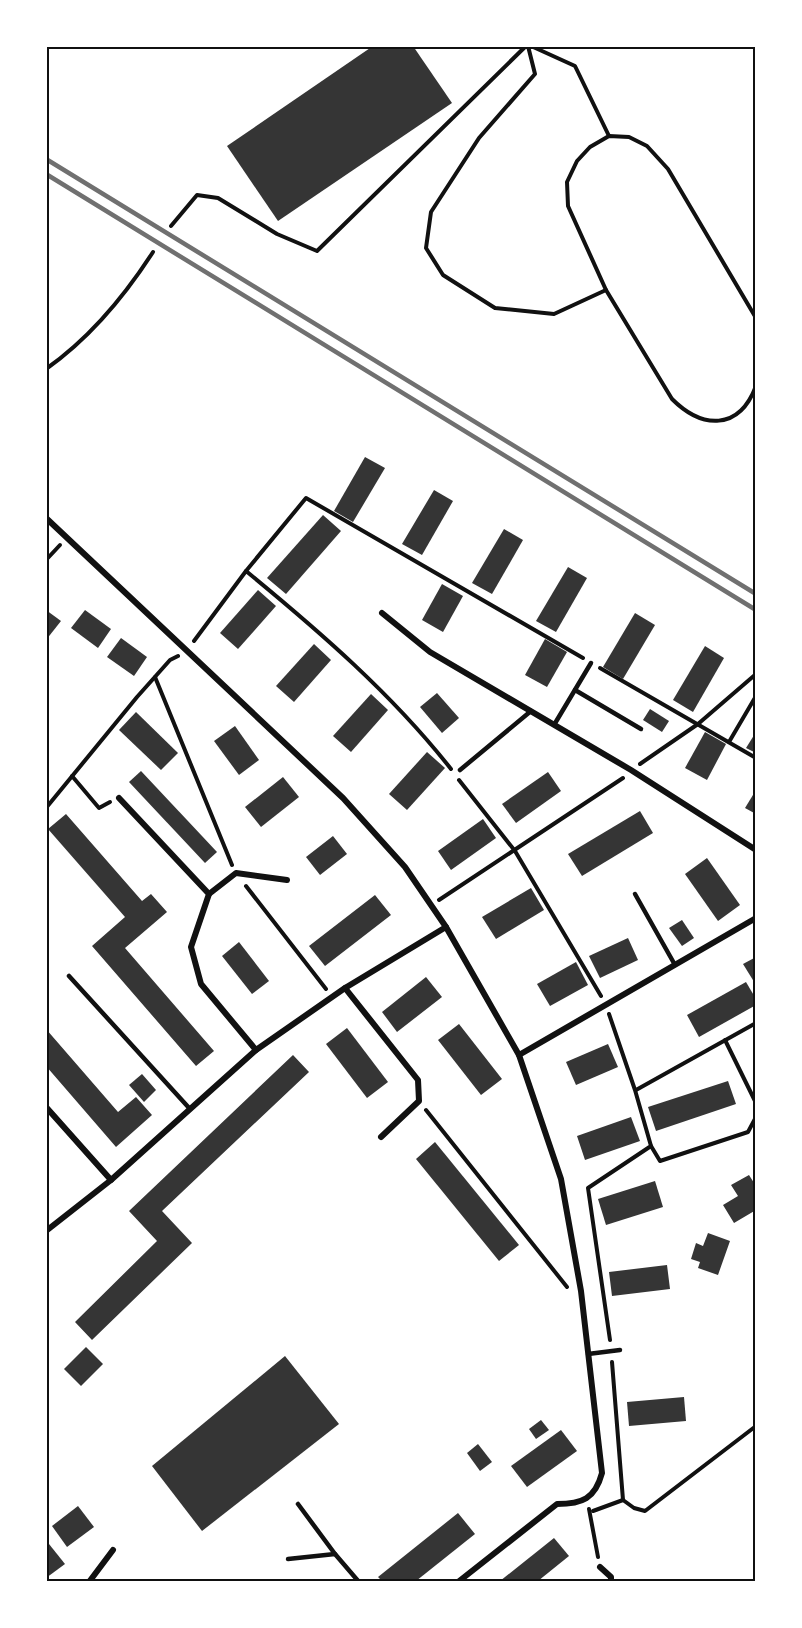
<svg xmlns="http://www.w3.org/2000/svg" width="802" height="1628" viewBox="0 0 802 1628" font-family="Poppins,sans-serif">
  <style>
    .building { fill: #353535 }
    .lines { fill: none; stroke-linecap: round; stroke-linejoin: round }
    .path { stroke: #111; stroke-width: 4 }
    .service { stroke: #111; stroke-width: 4.5 }
    .minor { stroke: #111; stroke-width: 6 }
    .rail { stroke: #707070; stroke-width: 4.5 }
    .neatline { fill: none; stroke: #111; stroke-width: 2 }
  </style>
  <rect width="100%" height="100%" fill="#fff"/>
  <g class="building">
    <polygon points="373,46 413,46 452,103 278,221 227,146"/>
    <polygon points="365,457 385,468 353,522 334,511"/>
    <polygon points="434,490 453,501 422,555 402,544"/>
    <polygon points="323,515 341,531 286,594 267,578"/>
    <polygon points="504,529 523,540 492,594 472,583"/>
    <polygon points="568,567 587,578 556,632 536,621"/>
    <polygon points="442,584 463,596 443,632 422,620"/>
    <polygon points="258,590 276,606 238,649 220,633"/>
    <polygon points="46,610 61,621 46,640"/>
    <polygon points="85,610 111,629 98,648 71,628"/>
    <polygon points="635,613 655,625 623,679 603,667"/>
    <polygon points="121,638 147,657 134,676 107,657"/>
    <polygon points="545,639 567,652 547,687 525,675"/>
    <polygon points="314,644 331,660 294,702 276,686"/>
    <polygon points="705,646 724,658 693,712 673,700"/>
    <polygon points="437,693 459,718 442,733 420,707"/>
    <polygon points="371,694 388,710 351,752 333,736"/>
    <polygon points="650,709 669,721 662,732 643,720"/>
    <polygon points="136,712 178,753 161,770 119,730"/>
    <polygon points="235,726 259,760 239,775 214,741"/>
    <polygon points="705,732 726,744 707,780 685,768"/>
    <polygon points="756,732 756,753 746,748"/>
    <polygon points="427,752 445,768 407,810 389,794"/>
    <polygon points="141,771 217,852 205,863 129,782"/>
    <polygon points="548,772 561,791 516,823 502,804"/>
    <polygon points="283,777 299,797 261,827 245,807"/>
    <polygon points="756,790 756,814 745,808"/>
    <polygon points="640,811 653,833 582,876 568,854"/>
    <polygon points="66,814 142,901 151,894 167,912 125,948 214,1051 196,1066 92,946 125,917 48,829"/>
    <polygon points="483,819 496,838 451,870 438,851"/>
    <polygon points="333,836 347,854 320,875 306,857"/>
    <polygon points="707,858 740,905 718,921 685,874"/>
    <polygon points="531,888 544,910 496,939 482,917"/>
    <polygon points="375,895 391,915 325,966 309,946"/>
    <polygon points="682,920 694,938 682,946 669,928"/>
    <polygon points="628,938 638,960 600,978 589,956"/>
    <polygon points="239,942 269,981 252,994 222,956"/>
    <polygon points="756,957 756,985 743,964"/>
    <polygon points="576,962 588,985 550,1006 537,984"/>
    <polygon points="426,977 442,997 397,1032 382,1012"/>
    <polygon points="746,982 756,999 756,1005 699,1037 687,1015"/>
    <polygon points="459,1024 502,1079 481,1095 438,1040"/>
    <polygon points="347,1028 388,1082 367,1098 326,1044"/>
    <polygon points="46,1029 118,1112 136,1097 152,1115 116,1147 46,1066"/>
    <polygon points="608,1044 618,1067 576,1085 566,1062"/>
    <polygon points="293,1055 309,1072 162,1211 192,1243 92,1340 75,1322 157,1241 129,1211"/>
    <polygon points="142,1074 156,1090 144,1102 129,1085"/>
    <polygon points="728,1081 736,1104 656,1131 648,1107"/>
    <polygon points="631,1117 640,1141 585,1160 577,1136"/>
    <polygon points="435,1142 519,1245 499,1261 416,1159"/>
    <polygon points="749,1175 756,1186 756,1210 734,1223 723,1205 738,1196 731,1185"/>
    <polygon points="655,1181 663,1207 606,1225 598,1199"/>
    <polygon points="708,1233 730,1241 718,1275 698,1268 700,1262 691,1259 696,1243 703,1246"/>
    <polygon points="667,1265 670,1289 612,1296 609,1272"/>
    <polygon points="86,1347 103,1364 81,1386 64,1369"/>
    <polygon points="285,1356 339,1424 202,1531 152,1466"/>
    <polygon points="684,1397 686,1421 629,1426 627,1402"/>
    <polygon points="541,1420 549,1430 536,1439 529,1429"/>
    <polygon points="561,1430 577,1451 527,1487 511,1466"/>
    <polygon points="478,1444 492,1462 480,1471 467,1453"/>
    <polygon points="78,1506 94,1527 67,1547 52,1526"/>
    <polygon points="458,1513 475,1534 416,1581 382,1581 378,1577"/>
    <polygon points="554,1538 569,1556 538,1581 500,1581"/>
    <polygon points="49,1544 65,1564 46,1578 46,1545"/>
  </g>
  <g class="lines">
    <g class="path">
      <polyline points="528,46 535,74 479,138 431,212 426,248 443,275 495,308 554,314 606,290"/>
      <polyline points="531,46 575,66 609,136"/>
      <polyline points="171,226 197,195 218,198 277,234 317,251 526,46"/>
      <path d="M756 318 668 169 647 146 629 137 609 136 590 147 577 161 567 182 568 206 606 290 672 399C702 429 739 431 756 386"/>
      <path d="M46 369C90 338 124 297 153 252"/>
      <polyline points="46,560 60,545"/>
      <polyline points="246,571 306,498 583,658"/>
      <path d="M194 641 246 571C319 631 392 694 451 769"/>
      <polyline points="600,668 756,758"/>
      <polyline points="155,677 232,865"/>
      <polyline points="729,742 756,696"/>
      <polyline points="640,764 698,724 756,674"/>
      <polyline points="72,776 99,808 110,802"/>
      <polyline points="459,780 515,851 601,996"/>
      <polyline points="46,808 137,697 170,660 178,656"/>
      <polyline points="246,886 326,989"/>
      <polyline points="439,900 623,778"/>
      <polyline points="609,1014 635,1090 651,1146 588,1188 610,1340"/>
      <polyline points="725,1040 756,1103"/>
      <polyline points="636,1090 756,1023"/>
      <polyline points="426,1110 567,1287"/>
      <polyline points="651,1146 660,1161 748,1132 756,1117"/>
      <polyline points="612,1362 623,1500 634,1508 645,1511 756,1426"/>
      <polyline points="589,1509 598,1557"/>
      <polyline points="593,1511 623,1500"/>
    </g>
    <g class="service">
      <polyline points="575,690 641,729"/>
      <polyline points="554,725 591,663"/>
      <polyline points="460,770 531,711"/>
      <polyline points="635,894 675,965"/>
      <polyline points="69,976 190,1109"/>
      <polyline points="588,1354 620,1350"/>
      <polyline points="298,1504 335,1554"/>
      <polyline points="288,1559 335,1554 359,1582"/>
    </g>
    <g class="minor">
      <path d="M46 518 343 798 405 867 446 927 519 1055 561 1179 581 1291 602 1473C595 1499 582 1504 557 1504L458 1582"/>
      <polyline points="382,613 430,652 631,770 756,850"/>
      <polyline points="119,798 209,894 191,947 201,984 256,1050"/>
      <polyline points="209,894 236,873 287,880"/>
      <polyline points="345,988 418,1080 419,1101 381,1137"/>
      <polyline points="519,1055 756,918"/>
      <polyline points="46,1107 111,1180"/>
      <polyline points="46,1231 111,1180 256,1050 345,988 446,927"/>
      <polyline points="600,1567 611,1577 611,1582"/>
      <polyline points="89,1582 113,1550"/>
    </g>
    <g class="rail">
      <polyline points="46,159 756,594"/>
      <polyline points="46,174 756,610"/>
    </g>
  </g>
  <rect width="802" height="1628" fill="none" stroke="#ffffff" stroke-width="96"/>
  <rect x="48" y="48" width="706" height="1532" class="neatline"/>
</svg>
